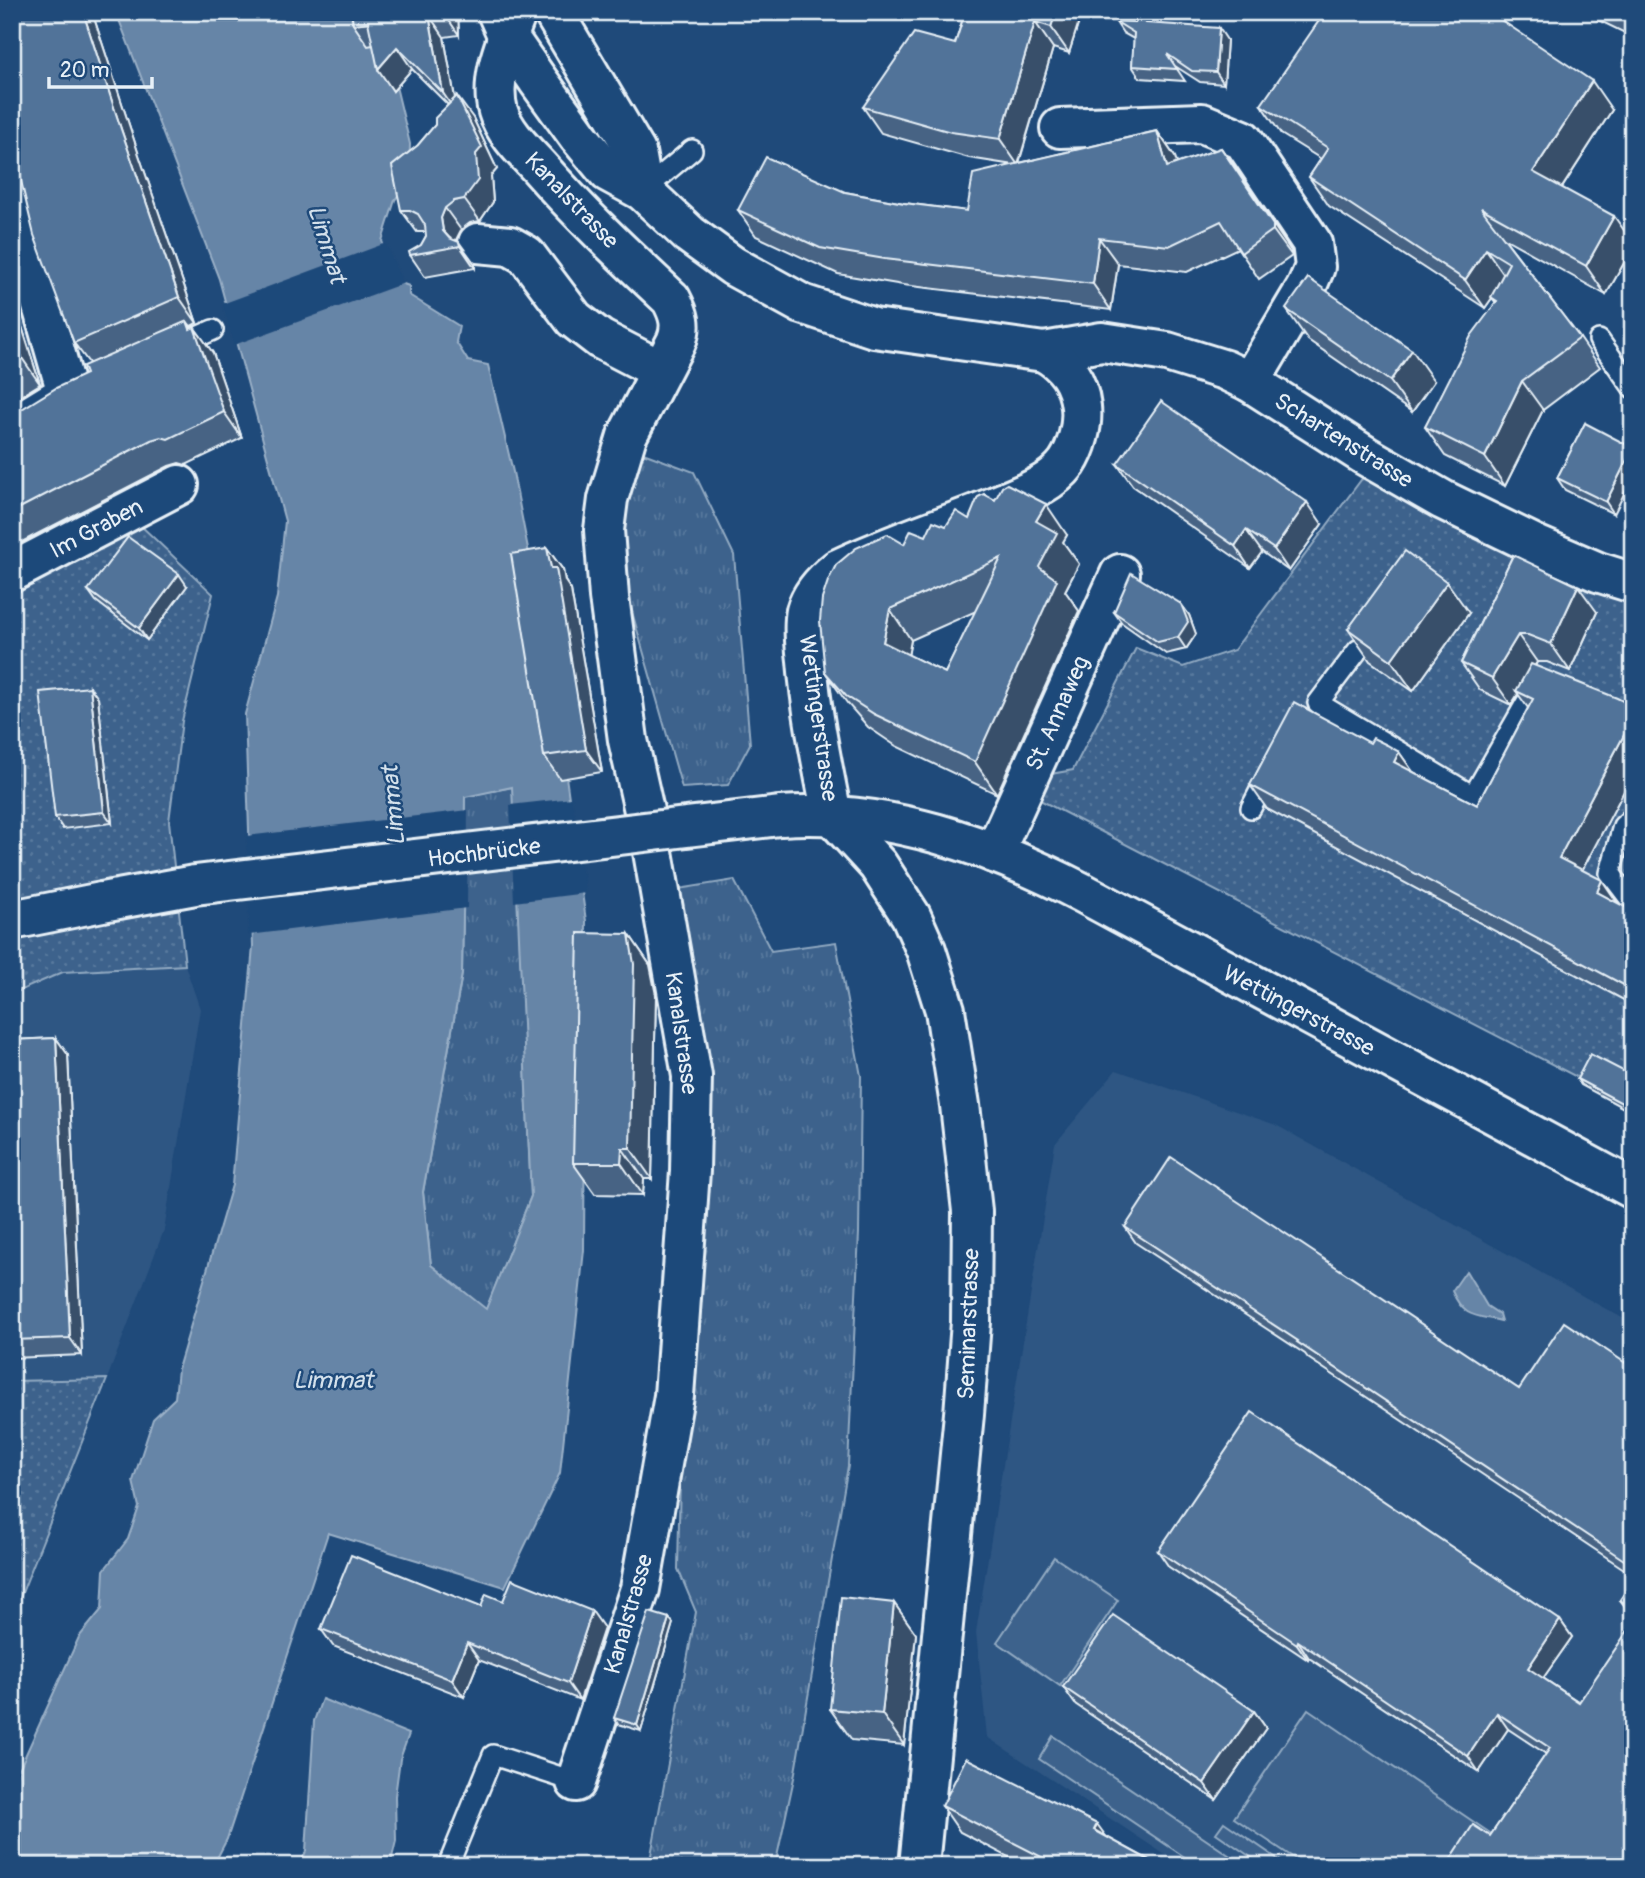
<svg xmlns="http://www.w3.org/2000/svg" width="1645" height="1878" viewBox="0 0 1645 1878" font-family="Pangolin,sans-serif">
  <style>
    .built { fill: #2e5683 }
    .grass { fill: url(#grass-tufts); stroke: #92aac2; stroke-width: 2 }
    .park { fill: url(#park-dots); stroke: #92aac2; stroke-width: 2 }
    .pitch { fill: #3c628c; stroke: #92aac2; stroke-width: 2 }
    .water { fill: #6685a7; stroke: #9ab0c7; stroke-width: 2; fill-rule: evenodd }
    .pier { fill: #1f4a7a }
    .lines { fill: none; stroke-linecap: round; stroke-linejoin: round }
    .service-casing { stroke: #e8f1f8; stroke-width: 24 }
    .minor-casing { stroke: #e8f1f8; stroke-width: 44 }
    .secondary-casing { stroke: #e8f1f8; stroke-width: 44 }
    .service { stroke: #1f4a7a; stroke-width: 19 }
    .minor { stroke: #1f4a7a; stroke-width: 38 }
    .secondary { stroke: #1f4a7a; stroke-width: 38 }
    .secondary-bridge-casing { stroke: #e8f1f8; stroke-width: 44; stroke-linecap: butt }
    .secondary-bridge { stroke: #1f4a7a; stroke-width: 38 }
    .wall { fill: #466384; stroke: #e8f1f8; stroke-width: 2; fill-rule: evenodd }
    .shaded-wall { fill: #39506b; stroke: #e8f1f8; stroke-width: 2 }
    .building { fill: #517399; stroke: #e8f1f8; stroke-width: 2; fill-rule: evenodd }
    .labels { text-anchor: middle; stroke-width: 5; stroke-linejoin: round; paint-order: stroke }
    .street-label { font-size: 23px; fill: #e8f1f8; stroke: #1f4a7a }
    .water-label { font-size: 24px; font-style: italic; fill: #d4e1ec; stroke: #1f4a7a }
  </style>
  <defs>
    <pattern id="grass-tufts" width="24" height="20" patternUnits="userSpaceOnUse" patternTransform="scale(1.75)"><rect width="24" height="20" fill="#3c628c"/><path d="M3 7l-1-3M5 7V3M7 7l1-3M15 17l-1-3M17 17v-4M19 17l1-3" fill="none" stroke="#58799d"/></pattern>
    <pattern id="park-dots" width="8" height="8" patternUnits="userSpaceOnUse" patternTransform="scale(1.75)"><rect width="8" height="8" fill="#3c628c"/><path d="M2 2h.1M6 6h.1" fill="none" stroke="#58799d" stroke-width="1.8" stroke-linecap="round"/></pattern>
  </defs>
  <rect width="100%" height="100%" fill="#1f4a7a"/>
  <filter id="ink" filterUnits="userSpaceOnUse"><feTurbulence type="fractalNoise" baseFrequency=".0143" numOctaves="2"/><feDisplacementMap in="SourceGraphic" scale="14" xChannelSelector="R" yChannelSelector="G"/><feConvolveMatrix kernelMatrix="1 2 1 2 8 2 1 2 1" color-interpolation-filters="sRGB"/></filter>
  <g filter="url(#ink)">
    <g class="built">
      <polygon points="185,965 200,1009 164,1230 107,1379 12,1381 12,994 63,972"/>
      <polygon points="1116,1070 1276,1125 1633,1324 1633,1866 1182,1866 987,1737 976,1632 1055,1144"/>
    </g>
    <g class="grass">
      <polygon points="643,453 694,472 734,555 750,744 728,785 682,788 623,580 626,504"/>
      <polygon points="513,787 531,1196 486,1310 431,1265 423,1192 462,974 465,796"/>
      <polygon points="734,880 771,951 836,942 861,1076 859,1233 848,1466 794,1778 775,1866 649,1866 696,1612 678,1569 683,1333 678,1095 647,894"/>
    </g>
    <g class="park">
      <polygon points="1364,476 1633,594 1633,1106 1038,799 1051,774 1073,770 1136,648 1183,667 1234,650"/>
      <polygon points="138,523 213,594 182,721 169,821 185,965 63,972 12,994 12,579"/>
      <polygon points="107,1379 12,1618 12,1381"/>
    </g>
    <g class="pitch">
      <polygon points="1054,1557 1118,1600 1060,1686 997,1642"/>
      <polygon points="1308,1709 1490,1833 1468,1866 1306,1866 1234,1818"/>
      <polygon points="1053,1736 1245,1866 1198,1866 1039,1759"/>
      <polygon points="1224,1822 1288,1866 1264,1866 1216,1833"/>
    </g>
    <g class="water">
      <path d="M116 12H378L410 144 409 179 395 200 382 241 398 282 409 286V295L459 326 456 342 468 361 488 365 513 472 550 661 586 921 584 1250 560 1473 505 1587 328 1533 227 1839 213 1866H12V1785L79 1637 102 1609 104 1570 128 1539 139 1507 133 1481 153 1419 175 1398 178 1369 232 1185 253 946 245 714 277 597 285 521 219 279ZM512 787 531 1196 486 1309 431 1265 423 1192 462 974 465 797Z"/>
      <path d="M1466 1271 1487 1306 1499 1314 1501 1321C1474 1315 1464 1318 1452 1291Z"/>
      <polygon points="322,1699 409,1734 400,1759 395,1796 396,1841 390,1866 300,1866 306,1851 314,1721"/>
    </g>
    <g class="pier">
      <polygon points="386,243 401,279 407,282 234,345 222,304"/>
      <polygon points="572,798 586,893 514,902 510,805"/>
      <polygon points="468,810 467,908 249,935 246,836"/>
    </g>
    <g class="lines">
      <g class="service-casing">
        <g id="service">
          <polyline points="643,191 692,150"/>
          <polyline points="1599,340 1633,388"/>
          <polyline points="177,346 213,330"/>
          <polyline points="1358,650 1318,703 1473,796 1537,684"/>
          <polyline points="1251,808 1270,771"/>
          <polyline points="1633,817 1623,826 1610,873 1633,903"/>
          <polyline points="448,1866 493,1755 576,1782"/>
        </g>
      </g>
      <g class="minor-casing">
        <g id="minor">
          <path d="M517 12C506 42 489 78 498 111 504 132 524 151 539 167 580 214 625 256 671 299 679 314 683 326 676 342L627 436 608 499 604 530 609 597 628 740 652 846 692 1076 690 1171 674 1396 640 1589 576 1782"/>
          <polyline points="1060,128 1202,123 1243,140 1312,243 1315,267 1306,288 1250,382"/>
          <polyline points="12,187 32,271 67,393 12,427"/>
          <polyline points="478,243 510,246 526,255 574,319 600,339 660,370"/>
          <polyline points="1044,352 1102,342 1167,352 1225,370 1250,382 1366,456 1443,500 1540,547 1598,572 1633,583"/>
          <polyline points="12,572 179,485"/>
          <polyline points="994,853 1120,574"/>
        </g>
      </g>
      <g class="secondary-casing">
        <g id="secondary">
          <path d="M497 12 508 37 537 79 579 137 608 172 643 191 689 234 733 266 802 304 874 328 1044 352C1066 364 1078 381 1081 407 1083 425 1077 448 1067 463 1050 486 1018 496 993 507 942 528 888 545 838 569 824 580 811 593 806 611 803 626 805 645 807 660 811 712 822 764 832 815"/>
          <polyline points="553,12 636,152 643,191"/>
          <polyline points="832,815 878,865 911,916 926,950 945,1010 960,1105 972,1211 971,1322 964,1414 919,1866"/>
          <path d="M780 816C886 808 990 845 1083 893L1633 1189"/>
          <polyline points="12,920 102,902"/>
        </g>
      </g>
      <use href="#service" class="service"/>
      <use href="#minor" class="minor"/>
      <use href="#secondary" class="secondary"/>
      <g class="secondary-bridge-casing">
        <polyline id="secondary-bridge" points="102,902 195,885 780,816"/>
      </g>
      <use href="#secondary-bridge" class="secondary-bridge"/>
    </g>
    <g class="wall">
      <polygon points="12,12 92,12 139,155 197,323 191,326 193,328 194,327 213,353 242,438 186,465 179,463 169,466 12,547 12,415 86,374 89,363 74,343 18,167 12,160"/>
      <polygon points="458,12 459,35 444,37 455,98 473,118 497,169 491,176 493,202 480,221 470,223 461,230 456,240 475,264 475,268 425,277 410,255 421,245 426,236 426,232 417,232 401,210 418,145 435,125 448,105 412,69 393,91 373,45 368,46 353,24"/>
      <polygon points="965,12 1082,12 1069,53 1053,48 1019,163 1157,131 1175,157 1177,164 1221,148 1291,251 1292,256 1259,279 1238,248 1187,272 1118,264 1111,310 903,285 838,274 756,236 738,210 845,192 904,203 967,211 1013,165 969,158 881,133 863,107 955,44"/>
      <polygon points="1582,12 1633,12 1633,37"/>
      <polygon points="1115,21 1146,23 1227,40 1224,84 1200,82 1175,66 1185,81 1140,78 1132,66 1134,39 1123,33"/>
      <polygon points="1261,105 1612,110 1562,188 1633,243 1633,247 1606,295 1504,238 1580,338 1600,367 1543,410 1505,486 1445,456 1425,427 1496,303 1492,298 1485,308 1329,206 1309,177 1321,159 1281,134"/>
      <polygon points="12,295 40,384 12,401"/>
      <polygon points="1286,309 1434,381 1412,412 1308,340"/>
      <polygon points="1585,423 1614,514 1565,490 1557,478"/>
      <polygon points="1117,464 1322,524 1289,571 1262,552 1250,568 1133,486"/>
      <path d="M995 500 1067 535 1063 542 1079 564 1065 591 1079 611 997 794 896 746 868 727 847 703 825 672 904 544 926 536 946 526 969 519ZM976 611 945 673 908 655 911 640Z"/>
      <polygon points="547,548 563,570 565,581 571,590 602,772 560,779 544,756"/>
      <polygon points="1513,555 1597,612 1570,671 1547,662 1537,662 1535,666 1633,774 1582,870 1618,903 1633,911 1633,1005 1267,809 1250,785 1370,743 1399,752 1413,772 1477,805 1528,708 1518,694 1511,705 1480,690 1461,663"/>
      <polygon points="187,586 147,640 96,601 88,590"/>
      <polygon points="1181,604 1189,615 1196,634 1186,649 1166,654 1122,623 1114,612"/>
      <polygon points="1469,613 1413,691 1370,661 1348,629"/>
      <polygon points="98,698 112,823 63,829 55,817"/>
      <polygon points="629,934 650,965 656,995 652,1179 644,1179 643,1195 595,1194 573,1163"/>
      <polygon points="56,1038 68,1055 82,1355 12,1358 12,1040"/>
      <polygon points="1633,1076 1633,1113 1581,1085 1577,1079"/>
      <polygon points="1125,1227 1519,1389 1633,1368 1633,1575 1308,1358 1305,1354 1136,1243"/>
      <polygon points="1158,1551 1560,1620 1572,1637 1543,1678 1579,1702 1633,1866 1490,1836 1546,1754 1508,1729 1479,1772 1309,1658 1308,1660 1169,1567"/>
      <polygon points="1633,1580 1633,1617 1620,1600"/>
      <polygon points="503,1601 604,1628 580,1700 479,1660 464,1697 333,1646 321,1629 481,1607"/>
      <polygon points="894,1603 916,1634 904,1745 852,1740 830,1709"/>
      <polygon points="669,1618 673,1623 641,1731 618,1724 614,1718"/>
      <polygon points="1063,1687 1254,1711 1266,1728 1216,1800 1075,1704"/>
      <polygon points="942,1806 1106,1837 1160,1866 1026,1866 960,1832"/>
    </g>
    <g class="shaded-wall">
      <polygon points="83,12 92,12 139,155 197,323 179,297 121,129"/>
      <polygon points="444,12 458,12 459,35 444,13"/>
      <polygon points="1056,12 1082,12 1069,53 1051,27"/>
      <polygon points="1624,12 1633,12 1633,25"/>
      <polygon points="429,15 444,37 458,115 443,93"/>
      <polygon points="1035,22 1053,48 1018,165 1000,139"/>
      <polygon points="1219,28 1227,40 1224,84 1216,72"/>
      <polygon points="397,47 412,69 393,91 378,69"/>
      <polygon points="1592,81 1612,110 1554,200 1533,172"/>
      <polygon points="457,96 473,118 497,169 491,176 493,202 480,221 464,199"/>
      <polygon points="1157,131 1175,157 1186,193 1167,167"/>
      <polygon points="1221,148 1291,251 1292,256 1273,230"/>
      <polygon points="445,208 461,230 456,240 457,246 443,231 441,218"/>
      <polygon points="1614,216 1633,243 1633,247 1606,295 1586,266"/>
      <polygon points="1099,238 1118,264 1111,310 1093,284"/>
      <polygon points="459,242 475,264 475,268 460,246"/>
      <polygon points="1486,249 1506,278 1485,308 1465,280"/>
      <polygon points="12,295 40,384 22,358 12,327"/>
      <polygon points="187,321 197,334 194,327 213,353 242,438 224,412"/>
      <polygon points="1412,350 1434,381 1412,412 1390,381"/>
      <polygon points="1522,381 1543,410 1505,486 1485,457"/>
      <polygon points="1633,448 1633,476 1614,514 1606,502"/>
      <polygon points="1307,502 1322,524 1289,571 1274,549"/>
      <polygon points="1046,504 1067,535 1063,542 1079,564 1065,591 1079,611 997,794 975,762 1039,567 1036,521"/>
      <polygon points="1246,530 1262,552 1250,568 1235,546"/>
      <polygon points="547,548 563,570 565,581 571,590 602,772 586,750"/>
      <polygon points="179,574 187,586 147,640 139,628"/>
      <polygon points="1447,582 1469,613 1413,691 1391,660"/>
      <polygon points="1578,586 1597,612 1570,671 1551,644"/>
      <polygon points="1181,604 1189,615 1196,634 1186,649 1178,637"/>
      <polygon points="890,609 911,640 905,673 883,642"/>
      <polygon points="1518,635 1537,662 1518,692 1516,691 1518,694 1511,705 1492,678"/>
      <polygon points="90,687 98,698 112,823 104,812"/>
      <polygon points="1633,718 1633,774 1576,882 1559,858"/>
      <polygon points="1399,752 1416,776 1394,762"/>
      <polygon points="1602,880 1619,905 1597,892"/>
      <polygon points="629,934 650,965 656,995 652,1179 630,1148"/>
      <polygon points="56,1038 68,1055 82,1355 70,1338"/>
      <polygon points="622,1148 644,1179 643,1195 621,1163"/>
      <polygon points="894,1603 916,1634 904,1745 882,1714"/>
      <polygon points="592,1611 604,1628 580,1700 568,1683"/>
      <polygon points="669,1618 673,1623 641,1731 637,1725"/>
      <polygon points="1560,1620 1572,1637 1539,1684 1528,1668"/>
      <polygon points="1298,1641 1309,1658 1308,1660 1297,1644"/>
      <polygon points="467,1643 479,1660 464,1697 452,1680"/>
      <polygon points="1254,1711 1266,1728 1216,1800 1204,1783"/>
      <polygon points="1497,1713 1508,1729 1479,1772 1468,1756"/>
      <polygon points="1097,1824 1116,1850 1094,1830"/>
    </g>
    <g class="building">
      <polygon points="12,12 83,12 121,129 179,297 74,343 34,235 15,156 12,151"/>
      <polygon points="351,12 444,12 444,13 429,15 443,93 397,47 378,69 368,22 353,24"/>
      <polygon points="965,12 1056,12 1051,27 1035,22 1000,139 951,132 863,107 914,33 955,44"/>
      <polygon points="1135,12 1138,12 1146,23 1219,28 1216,72 1192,71 1167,54 1177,69 1132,66 1134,33 1115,21 1135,22"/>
      <polygon points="1325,12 1489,12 1592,81 1533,172 1614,216 1586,266 1481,208 1580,338 1522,381 1485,457 1425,427 1471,336 1497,301 1491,297 1509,263 1486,249 1465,280 1309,177 1328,148 1261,105"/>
      <polygon points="457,96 482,147 476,154 478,180 464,199 454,201 445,208 441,218 443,231 449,238 459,242 460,246 410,255 409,252 421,245 426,236 425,225 418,214 410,210 401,210 392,166 418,145 435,125 435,118"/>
      <polygon points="1157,131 1167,167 1221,148 1273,225 1273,230 1241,253 1221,221 1169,246 1099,238 1093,284 885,259 820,248 738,210 766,157 845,192 904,203 967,211 973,174"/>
      <polygon points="1308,278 1412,350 1390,381 1286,309"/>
      <polygon points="187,321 190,329 194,327 224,412 168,439 161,437 151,440 12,512 12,415 56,388 86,374 83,366"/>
      <polygon points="12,327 22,358 12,364"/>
      <polygon points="1161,401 1307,502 1274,549 1246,530 1235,546 1117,464"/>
      <polygon points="1585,423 1633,448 1606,502 1557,478"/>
      <path d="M1007 484 1046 504 1036 521 1057 533 1039 567 1057 580 975 762 874 714 846 696 825 672 820 621 822 599 828 581 836 565 856 548 887 534 904 544 911 530 926 536 933 521 946 526 956 511 969 519 978 497 984 494 995 500 1002 487ZM1001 558 945 673 883 642 890 609Z"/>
      <polygon points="128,537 179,574 139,628 88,590"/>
      <polygon points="547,548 551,568 556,568 586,750 544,756 511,554"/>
      <polygon points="1405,551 1447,582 1391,660 1348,629"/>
      <polygon points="1513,555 1578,586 1551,644 1528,635 1518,635 1492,678 1461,663"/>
      <polygon points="1131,573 1181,604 1188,622 1178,637 1158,642 1114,612"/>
      <polygon points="1531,664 1617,698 1633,706 1633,718 1559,858 1602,880 1597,892 1633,911 1633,990 1250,785 1294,702 1370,743 1373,738 1387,745 1399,752 1394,762 1477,805 1533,699 1516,691"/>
      <polygon points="90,687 104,812 55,817 40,692"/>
      <polygon points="578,933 629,934 634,964 630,1148 622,1148 621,1163 573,1163"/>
      <polygon points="56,1038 70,1338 12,1340 12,1040"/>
      <polygon points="1590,1054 1633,1076 1633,1109 1577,1079"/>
      <polygon points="1171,1157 1519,1389 1564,1322 1633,1368 1633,1566 1297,1342 1298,1341 1125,1227"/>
      <polygon points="1252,1412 1560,1620 1528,1668 1579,1702 1633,1623 1633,1866 1446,1866 1473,1825 1490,1836 1550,1748 1497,1713 1468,1756 1298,1641 1297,1644 1158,1551"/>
      <polygon points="351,1555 481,1607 486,1594 503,1601 512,1579 592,1611 568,1683 467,1643 452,1680 321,1629"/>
      <polygon points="1633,1580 1633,1608 1620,1600"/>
      <polygon points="841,1597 894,1603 882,1714 830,1709"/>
      <polygon points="649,1612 669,1618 637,1725 614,1718"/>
      <polygon points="1113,1615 1254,1711 1204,1783 1063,1687"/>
      <polygon points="966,1758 1097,1824 1094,1830 1160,1866 1059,1866 942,1806"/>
    </g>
  </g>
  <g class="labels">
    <g class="street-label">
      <text transform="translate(572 200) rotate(46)" y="8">Kanalstrasse</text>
      <text transform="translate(1344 440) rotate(32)" y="8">Schartenstrasse</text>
      <text transform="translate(96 528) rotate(-28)" y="8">Im Graben</text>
      <text transform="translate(1057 713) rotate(-66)" y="8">St. Annaweg</text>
      <text transform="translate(819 718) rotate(82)" y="8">Wettingerstrasse</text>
      <text transform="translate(484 852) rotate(-7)" y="8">Hochbrücke</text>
      <text transform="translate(1299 1010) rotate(28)" y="8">Wettingerstrasse</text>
      <text transform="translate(682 1033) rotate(82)" y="8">Kanalstrasse</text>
      <text transform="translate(968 1324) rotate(-88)" y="8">Seminarstrasse</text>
      <text transform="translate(628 1614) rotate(-74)" y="8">Kanalstrasse</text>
    </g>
    <g class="water-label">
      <text transform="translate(327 244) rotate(73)" y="8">Limmat</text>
      <text transform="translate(393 806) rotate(-95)" y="8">Limmat</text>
      <text x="333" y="1388">Limmat</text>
    </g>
  </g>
  <rect width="1645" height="1878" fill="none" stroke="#1f4a7a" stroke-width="42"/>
  <rect x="21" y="21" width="1603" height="1836" fill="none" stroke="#e8f1f8" stroke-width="2.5" filter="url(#ink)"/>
  <path d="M49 77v10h103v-10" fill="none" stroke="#e8f1f8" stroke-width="3.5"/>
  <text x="60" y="77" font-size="21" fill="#e8f1f8" stroke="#1f4a7a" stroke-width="5" paint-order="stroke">20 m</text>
</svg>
